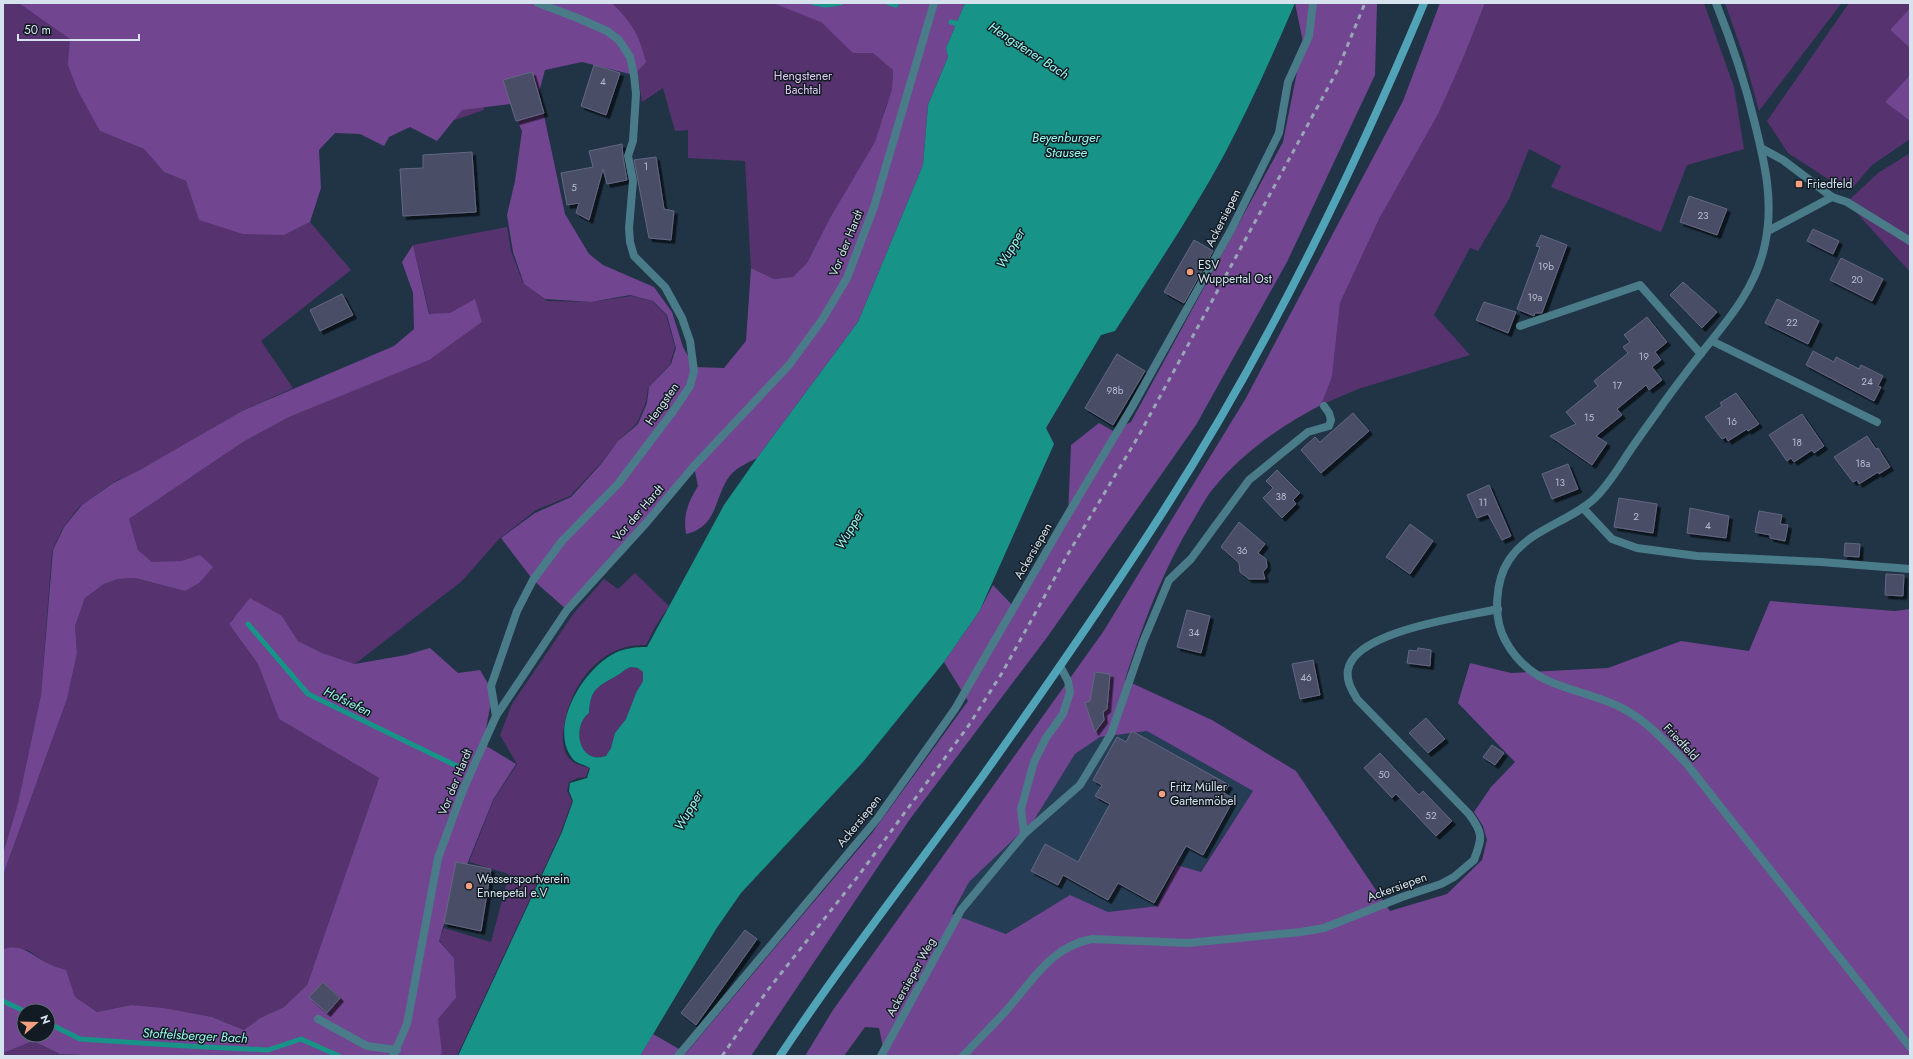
<svg xmlns="http://www.w3.org/2000/svg" width="1913" height="1059" viewBox="0 0 1913 1059" font-family="Jost,sans-serif">
  <style>
    .built { fill: #253e55 }
    .green { fill: #56336f }
    .forest { fill: #724591; fill-rule: evenodd }
    .water { fill: #189387; fill-rule: evenodd }
    .lines { fill: none; stroke-linecap: round; stroke-linejoin: round }
    .stream { stroke: #189387; stroke-width: 5 }
    .building { fill: #494d66; stroke: #636782; filter: url(#shadow) }
    .service { stroke: #4a7b88; stroke-width: 8 }
    .minor { stroke: #4a7b88; stroke-width: 8 }
    .secondary { stroke: #51a4b8; stroke-width: 8 }
    .rail { stroke: #98a7b5; stroke-width: 3; stroke-dasharray: 5 5; stroke-linecap: butt }
    .poi-dot { fill: #f2a07f; stroke: #121b23; stroke-width: 1.5 }
    .labels { text-anchor: middle; stroke-width: 3; stroke-linejoin: round; paint-order: stroke }
    .number-label { font-size: 10px; fill: #b3becd }
    .park-label { font-size: 12px; fill: #e0c9f3; stroke: #121b23 }
    .poi-label { font-size: 12px; fill: #d6e3ef; stroke: #121b23; text-anchor: start }
    .street-label { font-size: 12px; fill: #d6e3ef; stroke: #121b23 }
    .water-label { font-size: 13px; font-style: italic; fill: #99f9ec; stroke: #121b23 }
  </style>
  <defs>
    <filter id="shadow"><feDropShadow dx="3.5" dy="3.5" stdDeviation="0" flood-color="#0009"/></filter>
  </defs>
  <rect width="100%" height="100%" fill="#203446"/>
  <polygon class="built" points="1147,731 1253,791 1200,872 1177,865 1157,906 1108,912 1070,895 1006,934 952,915 969,882 1034,820 1075,754 1100,737"/>
  <g class="green">
    <polygon points="3,3 233,3 100,131 144,149 164,172 186,181 199,220 284,235 310,222 351,270 261,341 293,388 242,411 133,474 115,481 79,507 62,529 52,551 41,695 18,803 3,854"/>
    <polygon points="262,3 914,3 893,70 892,89 884,113 884,126 865,167 861,167 830,218 807,263 794,277 774,279 751,268 745,161 688,158 688,130 675,131 663,88 642,102 638,76 624,39 537,65 483,94 484,110 455,120"/>
    <polygon points="1485,3 1704,3 1734,87 1744,149 1687,165 1661,232 1551,187 1561,166 1529,149 1509,199 1478,251 1470,248 1434,315 1470,355 1358,389 1321,405 1332,377 1340,303 1380,217 1464,56"/>
    <polygon points="1725,3 1841,3 1841,4 1759,111 1745,60"/>
    <polygon points="1849,3 1910,3 1910,8 1890,30 1910,48 1910,75 1885,102 1910,120 1910,139 1872,165 1854,186 1845,190 1788,153 1767,121"/>
    <polygon points="1910,153 1910,272 1847,202 1878,173"/>
    <polygon points="507,227 511,251 523,283 547,301 591,302 632,296 652,301 666,315 675,347 670,364 648,388 646,402 637,423 619,440 601,463 570,496 536,510 499,539 462,581 355,664 322,653 298,641 282,616 233,618 229,624 258,664 279,719 379,778 307,985 284,1007 260,1018 244,1030 212,1017 131,1005 97,1012 75,997 65,970 48,964 28,950 3,949 3,875 67,699 77,653 75,626 85,598 104,584 118,579 135,578 185,591 200,556 181,561 153,563 138,550 129,519 243,442 289,417 429,359 482,322 474,300 449,314 430,315 413,245"/>
    <path d="M635 573 669 606 655 627 646 645C600 643 570 685 564 727 562 738 562 754 572 761 576 765 584 766 589 768L586 777 577 778 569 782 567 791 572 801 561 832 457 1056H440L438 1019 456 998 454 958 439 940 444 928 491 942 509 874 469 862 493 801 517 764 500 735 512 704 574 613 604 579 618 589Z"/>
    <path d="M631 667 638 668 643 672V681L636 693 626 719 615 733 611 748 606 756C579 765 571 727 589 713 590 688 599 686 618 675 623 672 625 669 631 667Z"/>
    <polygon points="33,1041 60,1054 101,1056 3,1056 3,1053"/>
  </g>
  <g class="forest">
    <path d="M19 3H612C633 25 638 32 646 62L634 75 582 62 545 70 539 92 565 214 589 254 603 265 654 287 672 312 683 347 694 367 724 368 746 341 751 268 774 279 793 277 807 263 830 218 875 142 892 89 893 70 873 53H853L821 22 773 3H965L946 48 948 57 928 105 923 165 858 322 757 458C746 464 734 468 727 480 714 502 716 527 686 534 683 515 688 502 698 486L694 467 567 610 533 580 501 538 535 513 571 497 601 464 618 441 638 424 647 403 649 387 671 364 676 348 667 315 653 301 630 295 591 302 545 299 524 284 513 252 507 215 515 181 522 131 510 104 462 110 437 141 410 127 389 137 384 146 360 134 335 133 319 150 321 188 310 222 284 235 243 234 199 220 186 181 164 172 144 149 100 131 78 91 68 65 70 39Z"/>
    <polygon points="1295,3 1377,3 1375,75 1287,262 1196,425 1048,636 910,819 751,1056 640,1056 653,1034 686,1053 872,833 968,701 944,662 980,610 993,585 1015,608 1068,517 1071,445 1099,423 1113,431 1131,422 1283,142 1303,42"/>
    <path d="M1440 3H1485L1464 56 1438 114 1380 217 1340 303 1332 377 1321 405C1280 426 1241 454 1212 490 1205 499 1200 509 1194 519 1163 569 1143 624 1125 680L1212 720 1296 771 1390 911 1447 894 1482 860 1487 840 1483 826 1474 812 1491 787 1515 762 1458 703 1470 663 1511 673 1608 668 1681 641 1749 651 1770 601 1895 611 1910 609V1056H881L883 1047 879 1028 865 1027 844 1056H805L833 1010 1103 632 1246 398 1403 101ZM1147 731 1253 791 1201 872 1177 865 1157 906 1108 912 1070 895 1006 934 952 914 969 882 1034 820 1075 754 1100 737Z"/>
    <polygon points="1910,8 1910,48 1890,30"/>
    <polygon points="1910,75 1910,119 1909,120 1885,102"/>
    <polygon points="413,245 429,314 450,313 475,299 482,322 429,360 289,417 243,442 129,519 138,550 152,562 181,561 200,555 213,567 199,583 185,591 135,578 118,579 104,584 85,598 75,626 77,653 67,699 3,875 3,854 18,803 41,695 53,550 64,527 82,505 113,483 138,471 242,411 394,346 414,329 413,293 402,262"/>
    <path d="M250 598 282 616 298 641 322 653 355 664 406 655 430 648 458 673 480 670 493 692 483 744 516 764 493 800 447 914 439 941 454 958 456 998 438 1019 442 1053 440 1056H101L60 1054 33 1041 3 1053V949C22 943 32 955 47 963 53 966 60 968 66 970L75 997 97 1012 131 1005 163 1008 212 1017 244 1030 260 1018 284 1007 307 985 379 778 279 719 258 664 229 624ZM24 1011H48V1035H24Z"/>
  </g>
  <path class="water" d="M965 3H1295C1273 54 1250 106 1224 155 1191 216 1152 273 1115 331L1101 335 1046 428 1054 444 980 610 944 662 863 762 741 893 716 929 640 1056H458L562 832 573 801 569 791 570 783 587 778 590 768C585 765 575 763 572 758 548 726 584 668 615 653 625 648 636 647 647 647L724 505 757 458 858 322 923 165 928 105 948 57 946 48ZM631 667 638 668 643 672V681L636 693 626 719 615 733 611 748 606 756C579 765 571 727 589 713 590 688 599 686 618 675 623 672 625 669 631 667Z"/>
  <g class="lines">
    <g class="stream">
      <polyline points="814,3 826,5 840,3"/>
      <polyline points="889,3 896,5"/>
      <polyline points="951,22 961,25"/>
      <polyline points="248,624 308,694 461,768"/>
      <polyline points="3,1001 24,1011"/>
      <polyline points="48,1023 80,1039 186,1046 268,1050 301,1039 339,1056"/>
    </g>
  </g>
  <g class="building">
    <polygon points="594,65 620,73 606,115 581,106"/>
    <polygon points="532,72 544,113 516,121 503,80"/>
    <polygon points="622,144 623,157 627,180 607,184 603,169 589,220 576,213 579,203 567,205 561,173 593,167 589,151"/>
    <polygon points="472,152 476,212 403,216 400,169 423,168 423,155"/>
    <polygon points="656,157 664,209 674,211 671,240 649,238 634,160"/>
    <polygon points="1689,196 1727,209 1717,235 1680,222"/>
    <polygon points="1813,229 1839,241 1833,254 1807,241"/>
    <polygon points="1541,235 1567,245 1542,313 1535,313 1534,316 1517,309 1540,247 1536,246"/>
    <polygon points="1194,240 1213,251 1184,303 1164,292"/>
    <polygon points="1841,258 1883,279 1872,301 1830,280"/>
    <polygon points="1683,282 1717,312 1702,328 1670,295"/>
    <polygon points="342,294 353,315 320,331 310,310"/>
    <polygon points="1777,299 1819,321 1808,344 1765,323"/>
    <polygon points="1484,302 1516,312 1508,333 1476,320"/>
    <polygon points="1647,317 1667,342 1655,352 1661,360 1652,367 1662,380 1649,390 1646,385 1617,409 1622,415 1596,436 1607,443 1592,465 1550,436 1576,424 1566,412 1598,386 1594,381 1628,353 1623,347 1630,342 1624,335"/>
    <polygon points="1813,351 1834,362 1836,357 1859,369 1861,365 1883,376 1878,386 1881,387 1874,401 1806,365"/>
    <polygon points="1117,354 1145,371 1113,425 1085,408"/>
    <polygon points="1736,393 1759,424 1748,431 1747,429 1728,441 1726,437 1722,439 1705,417 1722,406 1720,403"/>
    <polygon points="1353,413 1369,431 1321,473 1301,450 1315,437 1320,442"/>
    <polygon points="1802,414 1824,446 1814,453 1812,450 1794,462 1791,458 1787,461 1769,435"/>
    <polygon points="1867,436 1876,449 1878,448 1890,467 1879,474 1878,472 1859,484 1857,480 1853,482 1834,457"/>
    <polygon points="1568,464 1578,489 1552,499 1542,474"/>
    <polygon points="1277,470 1300,493 1293,500 1296,504 1282,518 1263,498 1273,488 1266,481"/>
    <polygon points="1489,485 1511,536 1502,540 1488,514 1477,518 1467,495"/>
    <polygon points="1619,498 1657,504 1653,533 1614,527"/>
    <polygon points="1690,508 1729,516 1726,538 1687,533"/>
    <polygon points="1759,511 1782,515 1780,524 1788,525 1785,541 1770,538 1770,535 1755,532"/>
    <polygon points="1239,522 1265,544 1258,553 1266,559 1267,567 1263,572 1265,579 1249,579 1240,572 1239,563 1221,547"/>
    <polygon points="1410,524 1433,541 1410,574 1386,557"/>
    <polygon points="1845,543 1860,544 1859,557 1844,556"/>
    <polygon points="1886,574 1904,575 1903,596 1885,595"/>
    <polygon points="1187,610 1210,616 1201,653 1177,647"/>
    <polygon points="1418,648 1431,650 1430,666 1407,663 1409,650 1417,651"/>
    <polygon points="1313,660 1320,695 1300,699 1292,664"/>
    <polygon points="1095,672 1110,674 1107,709 1103,712 1104,720 1095,732 1085,703 1090,701"/>
    <polygon points="1426,718 1445,739 1428,753 1409,733"/>
    <polygon points="1132,731 1229,785 1224,793 1234,799 1203,855 1186,846 1154,903 1118,883 1108,900 1063,875 1058,885 1031,871 1045,844 1078,862 1110,804 1095,796 1102,785 1093,780 1117,737 1126,742"/>
    <polygon points="1492,745 1504,753 1495,765 1483,757"/>
    <polygon points="1380,753 1419,795 1423,791 1452,821 1436,836 1396,794 1392,798 1364,768"/>
    <polygon points="456,862 491,869 481,931 444,923"/>
    <polygon points="745,930 757,939 696,1025 681,1013"/>
    <polygon points="323,982 340,998 327,1013 309,997"/>
  </g>
  <g class="lines">
    <g class="service">
      <polyline points="1761,148 1783,160 1832,197 1847,202 1910,241"/>
      <polyline points="1768,231 1832,197"/>
      <polyline points="1520,326 1640,285 1701,354"/>
      <polyline points="1712,341 1877,422"/>
      <polyline points="1583,508 1612,539 1637,548 1697,556 1821,562 1910,569"/>
      <polyline points="1024,834 1021,809 1034,762 1046,738 1063,714 1070,692 1068,681 1060,666"/>
      <polyline points="318,1019 367,1046 397,1050"/>
      <polyline points="678,1056 877,819 955,709 1064,521 1132,407 1231,230 1279,133 1288,82 1309,36 1313,3"/>
      <path d="M963 1056C977 1041 991 1027 1005 1012 1031 983 1051 946 1092 939L1188 943 1301 932 1324 928 1402 897 1441 884 1454 877 1474 860"/>
    </g>
    <g class="minor">
      <path d="M1716 3C1732 43 1745 82 1755 124 1765 164 1774 202 1765 244 1756 289 1727 321 1699 356 1685 374 1671 392 1658 411 1648 425 1637 440 1627 455 1618 469 1608 485 1595 498 1570 522 1529 529 1509 560 1495 581 1493 618 1505 640 1533 692 1579 685 1624 709 1648 722 1667 743 1686 763L1910 1047"/>
      <polyline points="496,716 491,686 517,611 533,580 562,541 618,484 674,410 690,386 694,371 690,341 682,318 665,287 634,256 630,242 629,228 633,181 628,156 633,141 636,94 634,75 630,57 619,40 607,31 580,19 538,3"/>
      <path d="M1474 860C1482 838 1484 834 1469 814L1357 699C1352 690 1346 681 1348 670 1354 631 1464 617 1498 609"/>
      <polyline points="393,1056 407,1024 438,858 463,790 496,716 567,610 647,522 694,466 789,365 822,320 847,278 874,207 934,3"/>
      <polyline points="881,1056 961,910 1024,834 1080,785 1111,734 1143,642 1169,580 1191,559 1249,480 1308,432 1329,426 1331,420 1329,413 1324,406"/>
    </g>
    <path class="secondary" d="M780 1056C842 963 911 874 977 784 1042 693 1106 601 1166 507 1268 348 1351 177 1424 3"/>
    <polyline class="rail" points="722,1056 767,991 859,875 969,725 1002,673 1068,554 1138,437 1337,71 1365,3"/>
  </g>
  <g class="poi-dot">
    <rect x="1795" y="180" width="8" height="8" rx="2"/>
    <circle cx="1190" cy="272" r="4"/>
    <circle cx="1162" cy="794" r="4"/>
    <circle cx="469" cy="886" r="4"/>
  </g>
  <g class="labels">
    <g class="number-label">
      <text x="603" y="85">4</text>
      <text x="646" y="170">1</text>
      <text x="574" y="191">5</text>
      <text x="1703" y="219">23</text>
      <text x="1546" y="270">19b</text>
      <text x="1857" y="283">20</text>
      <text x="1535" y="301">19a</text>
      <text x="1792" y="326">22</text>
      <text x="1644" y="360">19</text>
      <text x="1867" y="385">24</text>
      <text x="1617" y="389">17</text>
      <text x="1115" y="394">98b</text>
      <text x="1589" y="421">15</text>
      <text x="1732" y="425">16</text>
      <text x="1797" y="446">18</text>
      <text x="1863" y="467">18a</text>
      <text x="1560" y="486">13</text>
      <text x="1281" y="500">38</text>
      <text x="1483" y="506">11</text>
      <text x="1636" y="520">2</text>
      <text x="1708" y="529">4</text>
      <text x="1242" y="554">36</text>
      <text x="1194" y="636">34</text>
      <text x="1306" y="681">46</text>
      <text x="1384" y="778">50</text>
      <text x="1431" y="819">52</text>
    </g>
    <g class="park-label">
      <text x="803" y="80">Hengstener<tspan x="803" dy="14">Bachtal</tspan></text>
    </g>
    <g class="poi-label">
      <text x="1807" y="188">Friedfeld</text>
      <text x="1198" y="269">ESV<tspan x="1198" dy="14">Wuppertal Ost</tspan></text>
      <text x="1170" y="791">Fritz Müller<tspan x="1170" dy="14">Gartenmöbel</tspan></text>
      <text x="477" y="883">Wassersportverein<tspan x="477" dy="14">Ennepetal e.V</tspan></text>
    </g>
    <g class="street-label">
      <text transform="translate(1223 218) rotate(-63)" y="4">Ackersiepen</text>
      <text transform="translate(846 243) rotate(-68)" y="4">Vor der Hardt</text>
      <text transform="translate(662 404) rotate(-55)" y="4">Hengsten</text>
      <text transform="translate(638 513) rotate(-49)" y="4">Vor der Hardt</text>
      <text transform="translate(1033 551) rotate(-60)" y="4">Ackersiepen</text>
      <text transform="translate(1681 742) rotate(47)" y="4">Friedfeld</text>
      <text transform="translate(455 782) rotate(-68)" y="4">Vor der Hardt</text>
      <text transform="translate(859 821) rotate(-51)" y="4">Ackersiepen</text>
      <text transform="translate(1397 887) rotate(-20)" y="4">Ackersiepen</text>
      <text transform="translate(911 977) rotate(-61)" y="4">Ackersieper Weg</text>
    </g>
    <g class="water-label">
      <text transform="translate(1029 50) rotate(33)" y="5">Hengstener Bach</text>
      <text x="1066" y="142">Beyenburger<tspan x="1066" dy="15">Stausee</tspan></text>
      <text transform="translate(1010 248) rotate(-60)" y="5">Wupper</text>
      <text transform="translate(849 529) rotate(-60)" y="5">Wupper</text>
      <text transform="translate(348 701) rotate(26)" y="5">Hofsiefen</text>
      <text transform="translate(688 810) rotate(-60)" y="5">Wupper</text>
      <text transform="translate(195 1035) rotate(3)" y="5">Stoffelsberger Bach</text>
    </g>
  </g>
  <rect width="1913" height="1059" fill="none" stroke="#d6e3ef" stroke-width="8"/>
  <g transform="translate(36 1023) rotate(70)"><circle r="19" fill="#121b23" stroke="#606b75"/>
  <path d="M0-3L7 15L0 10L-7 15Z" fill="#f2a07f"/>
  <text y="-6" font-size="11" font-weight="bold" text-anchor="middle" fill="#d6e3ef">N</text>
  </g>
  <path d="M18 34v6h121v-6" fill="none" stroke="#d6e3ef" stroke-width="2"/>
  <text x="24" y="34" font-size="12" fill="#d6e3ef" stroke="#121b23" stroke-width="3" paint-order="stroke">50 m</text>
</svg>
